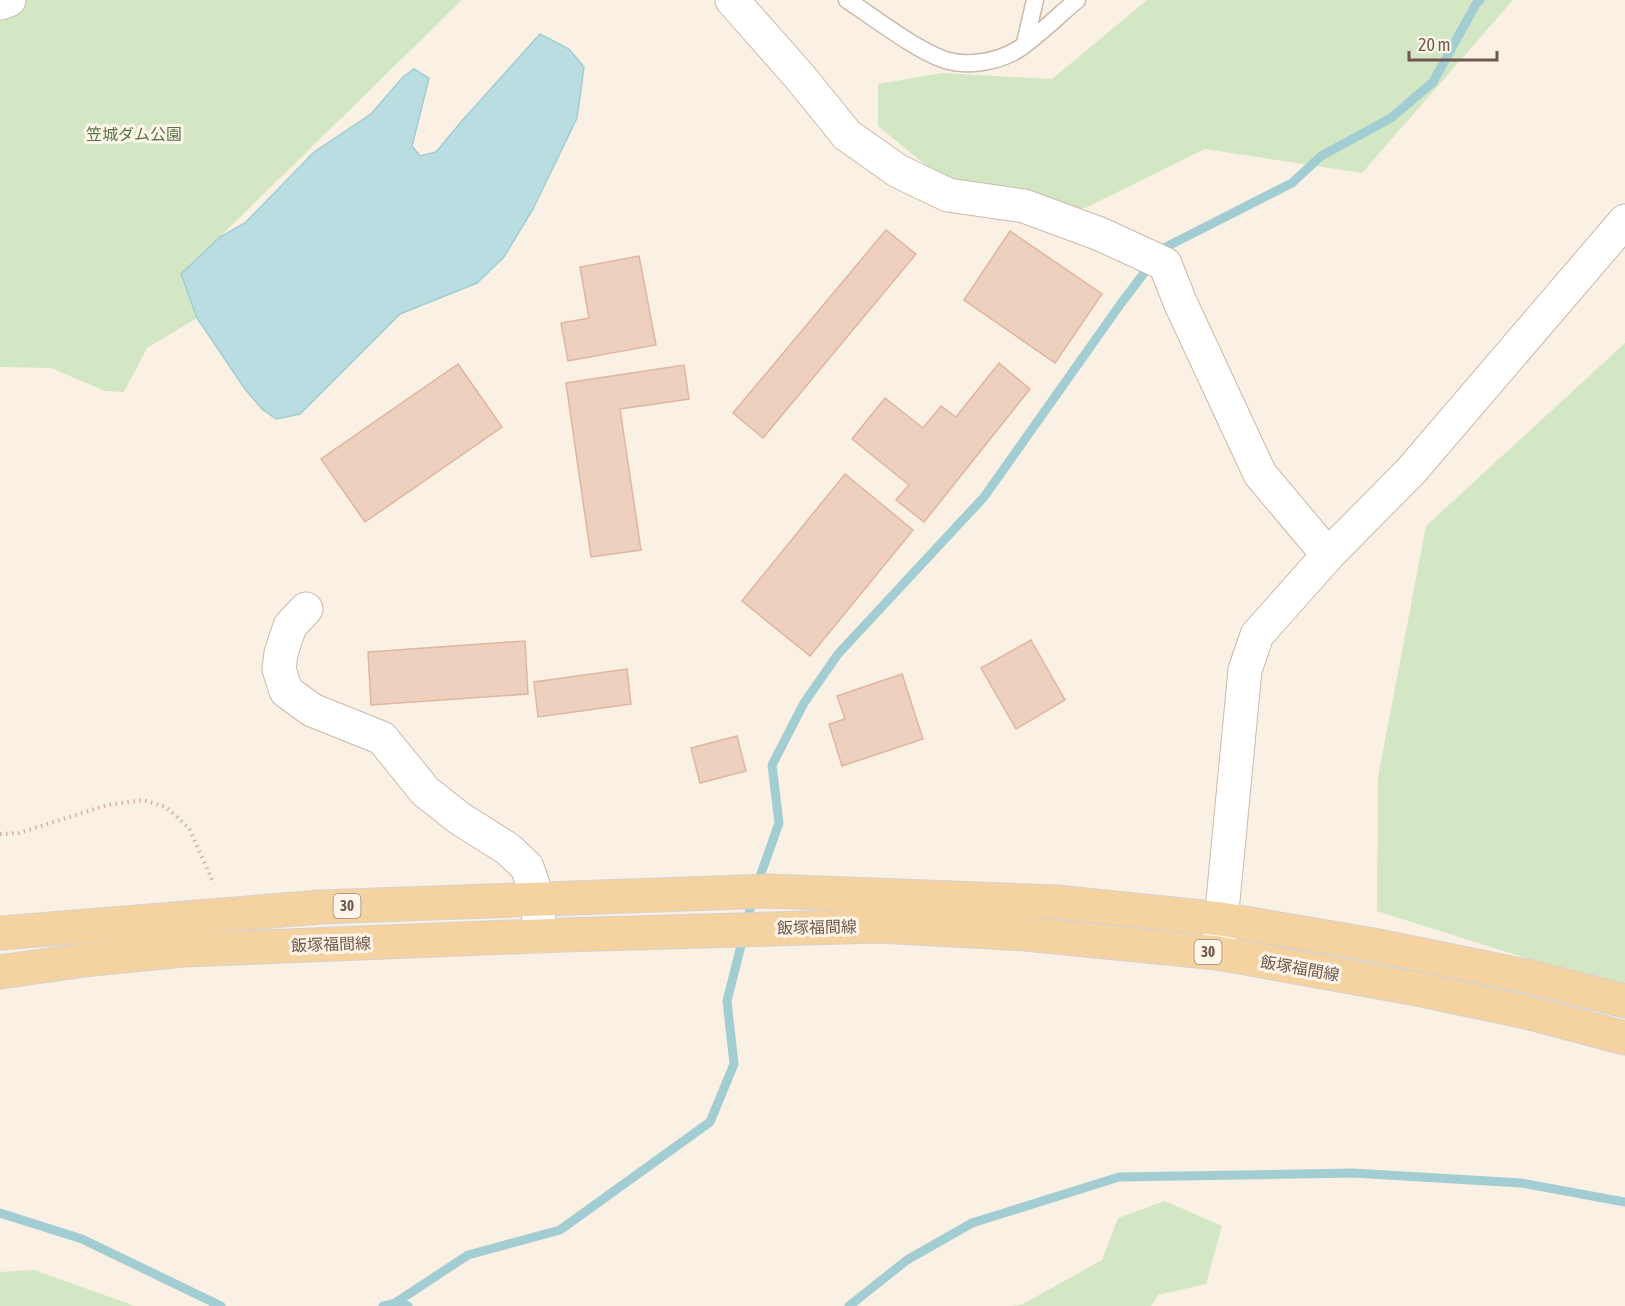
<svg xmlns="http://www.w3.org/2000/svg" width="1625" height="1306" viewBox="0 0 1625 1306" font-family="'Asap Condensed','Noto Sans JP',sans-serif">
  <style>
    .green { fill: #d3e7c4 }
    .water { fill: #badde2; stroke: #a1cdd3; stroke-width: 1.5 }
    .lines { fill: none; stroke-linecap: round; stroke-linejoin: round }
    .stream { stroke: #a1cdd3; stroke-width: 9 }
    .building { fill: #eed0be; stroke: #dfb6a0; stroke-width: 1.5 }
    .service-casing { stroke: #cbb9ab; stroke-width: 19 }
    .minor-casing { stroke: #cbb9ab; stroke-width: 35 }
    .tertiary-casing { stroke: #cbb9ab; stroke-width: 35 }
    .primary-casing { stroke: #d7d0cd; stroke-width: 35 }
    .path { stroke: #d2b3a1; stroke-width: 4; stroke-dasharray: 1.5 4.5; stroke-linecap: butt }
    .service { stroke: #fff; stroke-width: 16 }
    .minor { stroke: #fff; stroke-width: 33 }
    .tertiary { stroke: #fff; stroke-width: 33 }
    .primary { stroke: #f4d3a1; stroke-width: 33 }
    .labels { text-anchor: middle; stroke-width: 6; stroke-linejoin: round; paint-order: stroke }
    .shield { fill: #fef5ea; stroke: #9b877b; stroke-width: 1.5 }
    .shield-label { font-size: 15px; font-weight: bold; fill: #71584c }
    .park-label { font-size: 16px; fill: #547644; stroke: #fef5ea }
    .street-label { font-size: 16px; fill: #71584c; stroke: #fef5ea }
  </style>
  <rect width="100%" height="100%" fill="#faf1e4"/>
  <g class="green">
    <polygon points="0,0 462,0 182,274 197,318 147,348 124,392 105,391 51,368 0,367"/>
    <polygon points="1147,0 1513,0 1362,173 1205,149 1085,208 984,213 878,126 878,84 942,73 1052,79"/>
    <polygon points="1625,343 1625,985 1576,974 1377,911 1378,777 1426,526"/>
    <polygon points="1165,1201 1222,1226 1206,1284 1158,1295 1151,1306 1012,1306 1023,1304 1102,1260 1118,1218"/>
    <polygon points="34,1270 135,1306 0,1306 0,1272"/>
  </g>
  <polygon class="water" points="540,34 569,49 584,67 577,118 533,209 504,257 477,283 400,314 300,414 276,419 262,409 245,389 197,318 181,274 220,237 245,223 314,152 371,114 403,77 414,69 429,78 412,146 420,156 436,152 461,122"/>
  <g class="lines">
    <g class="stream">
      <polyline points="1159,254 1162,249 1292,183 1321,156 1391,118 1433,82 1476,4 1480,0"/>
      <polyline points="757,885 779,823 772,765 804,703 838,654 984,497 1122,302 1151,264"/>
      <polyline points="0,1213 82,1239 221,1306"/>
      <polyline points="395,1303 408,1306"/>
      <polyline points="383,1306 395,1303 468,1255 560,1230 710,1122 734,1064 727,1001 753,898"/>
      <polyline points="849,1306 907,1260 972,1223 1119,1177 1353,1173 1521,1183 1625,1202"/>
    </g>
  </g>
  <g class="building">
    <polygon points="886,230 916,254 763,438 733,413"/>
    <polygon points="1010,231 1102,294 1055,363 964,300"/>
    <polygon points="639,256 656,345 568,361 561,323 589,318 580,267"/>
    <polygon points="999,363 1030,389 924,522 896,500 909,485 852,439 885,398 923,428 941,406 956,417"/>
    <polygon points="458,364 502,427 365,522 321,459"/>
    <polygon points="684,365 689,399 620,409 641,550 591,557 566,383"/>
    <polygon points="845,474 913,530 810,656 742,601"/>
    <polygon points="1031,640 1065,700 1016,729 981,668"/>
    <polygon points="525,641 528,694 371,705 368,652"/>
    <polygon points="627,669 631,704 538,717 534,682"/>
    <polygon points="902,674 923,739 842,766 829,724 845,719 837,696"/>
    <polygon points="737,736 746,771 700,783 691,748"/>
  </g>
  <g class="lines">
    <g class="service-casing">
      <g id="service">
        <path d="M847 0C875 18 914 49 945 60 967 67 997 62 1017 50 1035 39 1060 14 1077 0"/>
        <polyline points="1025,43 1035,0"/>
      </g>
    </g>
    <g class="minor-casing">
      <g id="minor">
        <polyline points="732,0 800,77 847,135 898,171 948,195 1024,206 1100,234 1165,264 1180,302 1260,474 1328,555"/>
        <polyline points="306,609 290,626 281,653 279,669 286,691 312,710 382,738 425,791 459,818 508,849 527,867 538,899 539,936"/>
        <polyline points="1218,953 1245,670 1257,635 1328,555 1411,471 1625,221"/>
      </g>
    </g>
    <g class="tertiary-casing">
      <polyline id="tertiary" points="0,3 9,0"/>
    </g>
    <g class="primary-casing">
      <g id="primary">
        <polyline points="0,933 321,907 768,891 1056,902 1221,919 1373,945 1526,976 1625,1001"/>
        <polyline points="0,972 92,959 184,950 563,935 880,926 1026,934 1218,953 1412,988 1526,1012 1625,1038"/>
      </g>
    </g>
    <polyline class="path" points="0,834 19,833 107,805 143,800 166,807 189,828 214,884"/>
    <use href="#service" class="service"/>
    <use href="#minor" class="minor"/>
    <use href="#tertiary" class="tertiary"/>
    <use href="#primary" class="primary"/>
  </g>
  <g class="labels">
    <g class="shield">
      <rect x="333.5" y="894" width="27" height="24" rx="4.5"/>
      <rect x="1194.5" y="940" width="27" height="24" rx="4.5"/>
    </g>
    <g class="shield-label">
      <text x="347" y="911">30</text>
      <text x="1208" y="957">30</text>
    </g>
    <g class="park-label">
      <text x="134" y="140">笠城ダム公園</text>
    </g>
    <g class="street-label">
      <text transform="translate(817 927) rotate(-1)" y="6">飯塚福間線</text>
      <text transform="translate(331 944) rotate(-2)" y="6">飯塚福間線</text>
      <text transform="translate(1300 968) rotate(10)" y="6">飯塚福間線</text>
    </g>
  </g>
  <path d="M1409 51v9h88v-9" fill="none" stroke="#71584c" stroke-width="3"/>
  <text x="1418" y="51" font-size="18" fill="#71584c" stroke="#fef5ea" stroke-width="4.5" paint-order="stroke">20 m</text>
</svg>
